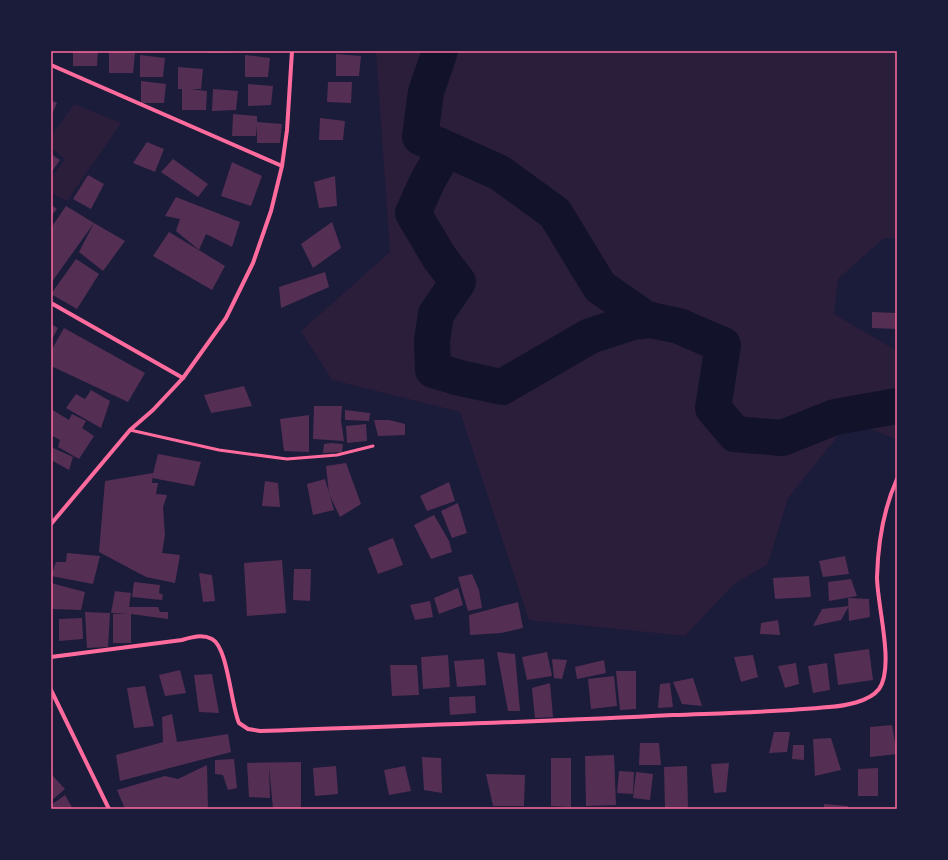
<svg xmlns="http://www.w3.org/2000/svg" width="948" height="860" viewBox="0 0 948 860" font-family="Helvetica,sans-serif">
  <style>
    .green { fill: #2a1e3b }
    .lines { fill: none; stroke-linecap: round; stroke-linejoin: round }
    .river { stroke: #12122b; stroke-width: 36 }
    .building { fill: #542f53 }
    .service { stroke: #ff6b9d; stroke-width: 3 }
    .minor { stroke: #ff6b9d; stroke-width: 4 }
    .neatline { fill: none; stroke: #ff6b9d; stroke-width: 1.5 }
  </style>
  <rect width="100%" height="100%" fill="#1b1b3a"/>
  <g class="green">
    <polygon points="376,51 897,51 897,238 884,238 838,279 834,314 897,351 897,438 896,439 850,421 788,498 768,564 733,585 685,636 529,620 460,412 332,380 301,331 390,252"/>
    <polygon points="74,104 121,123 67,201 51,193 51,178 65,159 51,148 51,137"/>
  </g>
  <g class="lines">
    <g class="river">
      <polyline points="440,51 426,92 420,137 500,173 555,213 600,287 646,319 679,326 723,345 713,408 735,434 782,438 835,417 897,406"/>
      <polyline points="446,149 428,180 413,213 439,257 458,282 436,314 432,341 433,370 460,378 502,387 590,336 633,322 651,320"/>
    </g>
  </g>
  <g class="building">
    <polygon points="73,51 98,51 97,66 73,66"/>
    <polygon points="109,51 135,53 133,73 109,73"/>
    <rect x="208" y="51" width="23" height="2"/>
    <polygon points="336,54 361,56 359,76 336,76"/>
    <polygon points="140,55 165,58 163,77 140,77"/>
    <polygon points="245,55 270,58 268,77 245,77"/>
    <polygon points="178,67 203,69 201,89 190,89 207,91 206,110 182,110 182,89 178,89"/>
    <polygon points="141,81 166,84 164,103 141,103"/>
    <polygon points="328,82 352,82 351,103 327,102"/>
    <polygon points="248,84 273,86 271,105 248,106"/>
    <polygon points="213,89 238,91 236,110 212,111"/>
    <polygon points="51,100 57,103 51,116"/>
    <polygon points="233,114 257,116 257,122 282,124 280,143 257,143 257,125 256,136 232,136"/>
    <polygon points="320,118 345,121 343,140 319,140"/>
    <polygon points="147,142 164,149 155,172 133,163"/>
    <polygon points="51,154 60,160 51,173"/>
    <polygon points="173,159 208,184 198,197 161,172"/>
    <polygon points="232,162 262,176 251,206 221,196"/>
    <polygon points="88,175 104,184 91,209 73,199"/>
    <polygon points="335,176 337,206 319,208 314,182"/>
    <polygon points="176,197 240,222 232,247 206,234 199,250 176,231 180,219 165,216"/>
    <polygon points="51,205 57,209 51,216"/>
    <polygon points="66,206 94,223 51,283 51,228"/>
    <polygon points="332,222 341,248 313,268 301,244"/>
    <polygon points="94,223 125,241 103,271 79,252"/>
    <polygon points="169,232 225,266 212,290 153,256"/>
    <polygon points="76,259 99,274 77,309 51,294"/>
    <polygon points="325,272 329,287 281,308 279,287"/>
    <polygon points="872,312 897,313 897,329 872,328"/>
    <polygon points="51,324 58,328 51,341"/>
    <polygon points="64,328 145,373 128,402 51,366 51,351"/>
    <polygon points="244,386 252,406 211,413 204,395"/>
    <polygon points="91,390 110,401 101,428 66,408 76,394 85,399"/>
    <polygon points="314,406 342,406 341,420 344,441 313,439"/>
    <polygon points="51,409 69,420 72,414 86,421 82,428 94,436 79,459 58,447 60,440 51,435"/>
    <polygon points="345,410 370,413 369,421 345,420"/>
    <polygon points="309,415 309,452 284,451 280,419"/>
    <polygon points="374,420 389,420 405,424 405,435 378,436"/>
    <polygon points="366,424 367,441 347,443 346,426"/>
    <polygon points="331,443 343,444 342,452 323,453 324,444"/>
    <polygon points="51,447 73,457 69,470 51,460"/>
    <polygon points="158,454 201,462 194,486 152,478"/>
    <polygon points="346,463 361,504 340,517 329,494 326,466"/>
    <polygon points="153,473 152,483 158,483 156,494 167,495 163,507 165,535 162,553 180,555 175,583 146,577 99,552 105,481"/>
    <polygon points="325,479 334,510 313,515 307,484"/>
    <polygon points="265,481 278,483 280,507 262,506"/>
    <polygon points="449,482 455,501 427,511 420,496"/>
    <polygon points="458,503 467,533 452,538 441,511"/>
    <polygon points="434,515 449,541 452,552 431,559 414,525"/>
    <polygon points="393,538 403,565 378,574 368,548"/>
    <polygon points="67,553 100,556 93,584 51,576 56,562 66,562"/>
    <polygon points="845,556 849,574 823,577 819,561"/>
    <polygon points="282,560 286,613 247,616 244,563"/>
    <polygon points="294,569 311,569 310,601 293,600"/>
    <polygon points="199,573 212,575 215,601 203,602"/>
    <polygon points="472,574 479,590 482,608 468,611 458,577"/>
    <polygon points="809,576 811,597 775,599 773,578"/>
    <polygon points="851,579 857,596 829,601 828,582"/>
    <polygon points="134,582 160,585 159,593 163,595 162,600 132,597"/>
    <polygon points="51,583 85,592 81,610 51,609"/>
    <polygon points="458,588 463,605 439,614 434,598"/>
    <polygon points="115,591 131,593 129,607 158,607 160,612 168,612 168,619 131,614 131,643 113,643 113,614 128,614 111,613"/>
    <polygon points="848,598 869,599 870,617 849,621"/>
    <polygon points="430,601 433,617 415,620 410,605"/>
    <polygon points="518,602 523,628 501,633 470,635 469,615"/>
    <polygon points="849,606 841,620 813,626 822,609"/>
    <polygon points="85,612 110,613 108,647 87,648"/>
    <polygon points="82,618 83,639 59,641 59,619"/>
    <polygon points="778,620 780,635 760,634 761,623"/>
    <polygon points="869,649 873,680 838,685 834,654"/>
    <polygon points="497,652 515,654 520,711 508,711"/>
    <polygon points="547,652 552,676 527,680 522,657"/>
    <polygon points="448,655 450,687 423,689 421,657"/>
    <polygon points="753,655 758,677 741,682 734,657"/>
    <polygon points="484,659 486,685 457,687 454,661"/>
    <polygon points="552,659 567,660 562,679 554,678"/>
    <polygon points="604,660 606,673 577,679 575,667"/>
    <polygon points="796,663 799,684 785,688 778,666"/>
    <polygon points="827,663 830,690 813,693 808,666"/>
    <polygon points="390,665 417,665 419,695 392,696"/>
    <polygon points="180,670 186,693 165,696 159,675"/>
    <polygon points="616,671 636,671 636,709 620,710"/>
    <polygon points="212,674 219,713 199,712 194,675"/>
    <polygon points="614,676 617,706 591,709 588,679"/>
    <polygon points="693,678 702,706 682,704 673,682"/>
    <polygon points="550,683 553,717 535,718 532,688"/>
    <polygon points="670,683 673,707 658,708 660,684"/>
    <polygon points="145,686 154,726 134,728 127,688"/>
    <polygon points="475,696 476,713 450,715 449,697"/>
    <polygon points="172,714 177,742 228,734 231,752 120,781 116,755 163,742 162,717"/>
    <polygon points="892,725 897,754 870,757 870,727"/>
    <polygon points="774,732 790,732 787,752 769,753"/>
    <polygon points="831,738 841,770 815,776 813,739"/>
    <polygon points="640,743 659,743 661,765 639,765"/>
    <polygon points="793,745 804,745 804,760 792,759"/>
    <polygon points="614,755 616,805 586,806 585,756"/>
    <polygon points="422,757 441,758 442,793 424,790"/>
    <polygon points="551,758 571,758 571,807 551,806"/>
    <polygon points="234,759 237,788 228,790 223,775 215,774 215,760"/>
    <polygon points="301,762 301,809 273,809 269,766 270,798 249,797 247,763"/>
    <polygon points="729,763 726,792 714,793 711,764"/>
    <polygon points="207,765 208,809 125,809 117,790 165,776 178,779"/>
    <polygon points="336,766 338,794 315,796 313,768"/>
    <polygon points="405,766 411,791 389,795 384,770"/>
    <polygon points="687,766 688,808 665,808 664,767"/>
    <polygon points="878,768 878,796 858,796 858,769"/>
    <polygon points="619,771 634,772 633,794 617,793"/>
    <polygon points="636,772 653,774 650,800 633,798"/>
    <polygon points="51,774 65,789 51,801"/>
    <polygon points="486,774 525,775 524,806 493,806"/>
    <polygon points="65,795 73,809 52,809 51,805"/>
    <polygon points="824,804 848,806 848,809 824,809"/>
  </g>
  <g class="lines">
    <polyline class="service" points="130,430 219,450 287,459 337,455 373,446"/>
    <g class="minor">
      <polyline points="51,65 282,166"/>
      <polyline points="51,303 183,378"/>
      <polyline points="51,524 130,430 153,410 183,378 226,318 253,263 271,211 282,166 287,130 292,51"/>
      <path d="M51 657 182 640C192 637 202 634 212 639 228 647 231 706 239 723L248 729 260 731C398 726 536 722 673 715 725 713 777 712 829 707 844 706 869 702 879 689 895 667 877 605 877 577 878 543 883 510 897 479"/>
      <polyline points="51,690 109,809"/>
    </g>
  </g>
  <rect width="948" height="860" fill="none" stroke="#1b1b3a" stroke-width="104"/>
  <rect x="52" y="52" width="844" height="756" class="neatline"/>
</svg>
